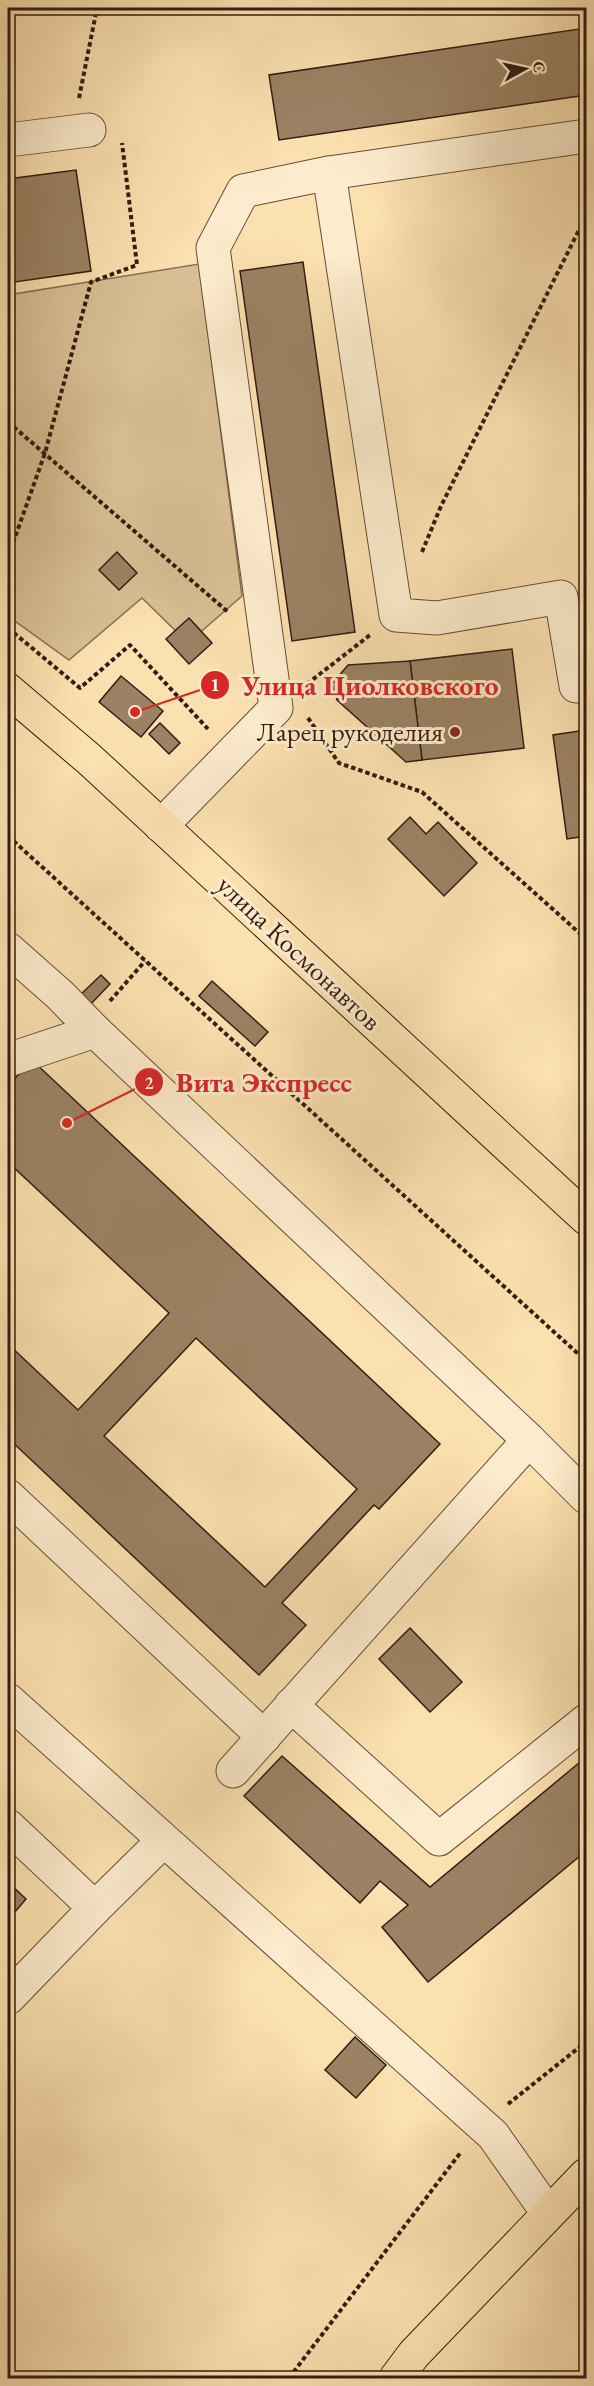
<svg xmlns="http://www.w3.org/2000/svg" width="594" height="2386" viewBox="0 0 594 2386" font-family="'EB Garamond',serif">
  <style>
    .green { fill: #d9bf95; stroke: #866e53; stroke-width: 1.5 }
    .building { fill: #9b8264; stroke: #331c11; stroke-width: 1.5; fill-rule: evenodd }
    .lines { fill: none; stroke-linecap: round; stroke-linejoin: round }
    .minor-casing { stroke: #654d39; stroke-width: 35 }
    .major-casing { stroke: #331c11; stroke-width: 35 }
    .path { stroke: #331c11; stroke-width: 4; stroke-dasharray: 4.5 3; stroke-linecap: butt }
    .minor { stroke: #fcebcc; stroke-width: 33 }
    .major { stroke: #fbe0b0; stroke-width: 33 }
    .poi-dot { fill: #8f2418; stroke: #fcebcc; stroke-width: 2 }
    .labels { text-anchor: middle; stroke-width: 6; stroke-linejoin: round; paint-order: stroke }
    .poi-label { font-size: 27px; fill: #331c11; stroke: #fcebcc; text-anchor: end }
    .street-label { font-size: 27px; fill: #331c11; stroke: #fcebcc }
    .leader { fill: none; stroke: #d62828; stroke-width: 2 }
    .callout-dot { fill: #d62828; stroke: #fcebcc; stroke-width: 2 }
    .mark-label { font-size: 18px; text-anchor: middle; font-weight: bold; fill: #fff }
    .callout-label { font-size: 28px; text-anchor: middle; font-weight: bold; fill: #d62828; stroke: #fcebcc; stroke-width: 6; stroke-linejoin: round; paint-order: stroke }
  </style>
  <rect width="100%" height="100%" fill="#fbe0b0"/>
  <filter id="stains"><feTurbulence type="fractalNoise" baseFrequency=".00333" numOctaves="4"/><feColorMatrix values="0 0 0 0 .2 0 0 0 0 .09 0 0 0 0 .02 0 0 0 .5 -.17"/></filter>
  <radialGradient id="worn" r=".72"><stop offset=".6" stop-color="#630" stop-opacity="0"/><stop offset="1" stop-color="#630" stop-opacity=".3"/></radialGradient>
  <polygon class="green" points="199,264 242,596 188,643 142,598 69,660 8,616 8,295"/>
  <g class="building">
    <polygon points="586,28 586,95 279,140 269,75"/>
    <polygon points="76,170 91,271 8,283 8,179"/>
    <polygon points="303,262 355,632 292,641 240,271"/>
    <polygon points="117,552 137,573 119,590 99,570"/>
    <polygon points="189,618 212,643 189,664 166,639"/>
    <polygon points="512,649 524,748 422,760 410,661"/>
    <polygon points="410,661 422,760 406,762 337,700 332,684 348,665"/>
    <polygon points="121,676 163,711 141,737 99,702"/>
    <polygon points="160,723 180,743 169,754 149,734"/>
    <polygon points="586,730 586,836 567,839 553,735"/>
    <polygon points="410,817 426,834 438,822 477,863 444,896 388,839"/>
    <polygon points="101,975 110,984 89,1006 79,996"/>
    <polygon points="212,981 268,1032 255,1046 199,996"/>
    <path d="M32 1060 440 1444 379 1509 374 1505 282 1603 306 1625 259 1675 8 1438V1344L78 1410 169 1313 10 1164 8 1167V1086ZM196 1338 357 1489 265 1587 104 1436Z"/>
    <polygon points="410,1628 462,1682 430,1712 379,1659"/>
    <polygon points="282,1756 430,1887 586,1757 586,1851 428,1982 382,1927 408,1905 380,1881 360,1903 244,1796"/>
    <polygon points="8,1882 26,1899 8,1920"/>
    <polygon points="355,2037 386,2065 356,2098 325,2070"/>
  </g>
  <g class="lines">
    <g class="minor-casing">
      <g id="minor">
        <polyline points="8,140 89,130"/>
        <polyline points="576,686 561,597 437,618 396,615 329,173 586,136"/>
        <polyline points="161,826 276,708 213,248 243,191 329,173"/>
        <polyline points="8,949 60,995 95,1031"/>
        <polyline points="8,1060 95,1031 529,1440 233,1771"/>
        <polyline points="529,1440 586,1497"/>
        <polyline points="8,1496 264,1737"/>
        <polyline points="8,1700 493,2135 548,2213"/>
        <polyline points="291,1705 439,1839 586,1721"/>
        <polyline points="8,1826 95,1908 163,1841"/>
        <polyline points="8,1998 95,1908"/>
      </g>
    </g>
    <g class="major-casing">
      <g id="major">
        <polyline points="8,690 89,759 586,1218"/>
        <polyline points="396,2378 414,2354 586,2175"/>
      </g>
    </g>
    <g class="path">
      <polyline points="79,98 97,8"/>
      <polyline points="8,422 228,612"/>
      <polyline points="422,552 441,506 586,216"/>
      <polyline points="8,557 45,453 91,282 137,265 122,143"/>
      <polyline points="8,628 80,688 130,645 208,729"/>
      <polyline points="307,684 370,635"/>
      <polyline points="308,718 339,763 422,792 586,939"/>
      <polyline points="8,836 586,1361"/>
      <polyline points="110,1001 145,961"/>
      <polyline points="508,2104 586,2042"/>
      <polyline points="289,2378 461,2152"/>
    </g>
    <use href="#minor" class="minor"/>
    <use href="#major" class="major"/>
  </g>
  <circle class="poi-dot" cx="455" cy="732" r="6"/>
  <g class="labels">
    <g class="poi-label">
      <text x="443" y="741">Ларец рукоделия</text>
    </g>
    <g class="street-label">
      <text transform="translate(299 953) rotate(43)" y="9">улица Космонавтов</text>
    </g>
  </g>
  <path class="leader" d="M135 712L215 685M67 1123L149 1082"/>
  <g class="callout-dot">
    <circle cx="135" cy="712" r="6"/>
    <circle cx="67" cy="1123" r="6"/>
    <circle cx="215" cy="685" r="15"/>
    <circle cx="149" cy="1082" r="15"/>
  </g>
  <g class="mark-label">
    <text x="215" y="691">1</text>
    <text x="149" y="1089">2</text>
  </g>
  <g class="callout-label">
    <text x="370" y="695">Улица Циолковского</text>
    <text x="264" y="1092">Вита Экспресс</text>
  </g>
  <rect width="594" height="2386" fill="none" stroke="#fbe0b0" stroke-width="30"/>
  <rect x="9" y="9" width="576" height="2368" fill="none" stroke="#331c11" stroke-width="3"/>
  <rect x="15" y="15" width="564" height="2356" fill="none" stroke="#331c11" stroke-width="1.5"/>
  <g transform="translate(525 69) rotate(82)" stroke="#fcebcc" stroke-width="4.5" paint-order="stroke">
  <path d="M0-4.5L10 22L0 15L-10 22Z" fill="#331c11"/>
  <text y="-9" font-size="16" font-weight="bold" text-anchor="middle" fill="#331c11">С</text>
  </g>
  <rect width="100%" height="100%" filter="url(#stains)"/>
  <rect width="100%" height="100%" fill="url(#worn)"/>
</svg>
